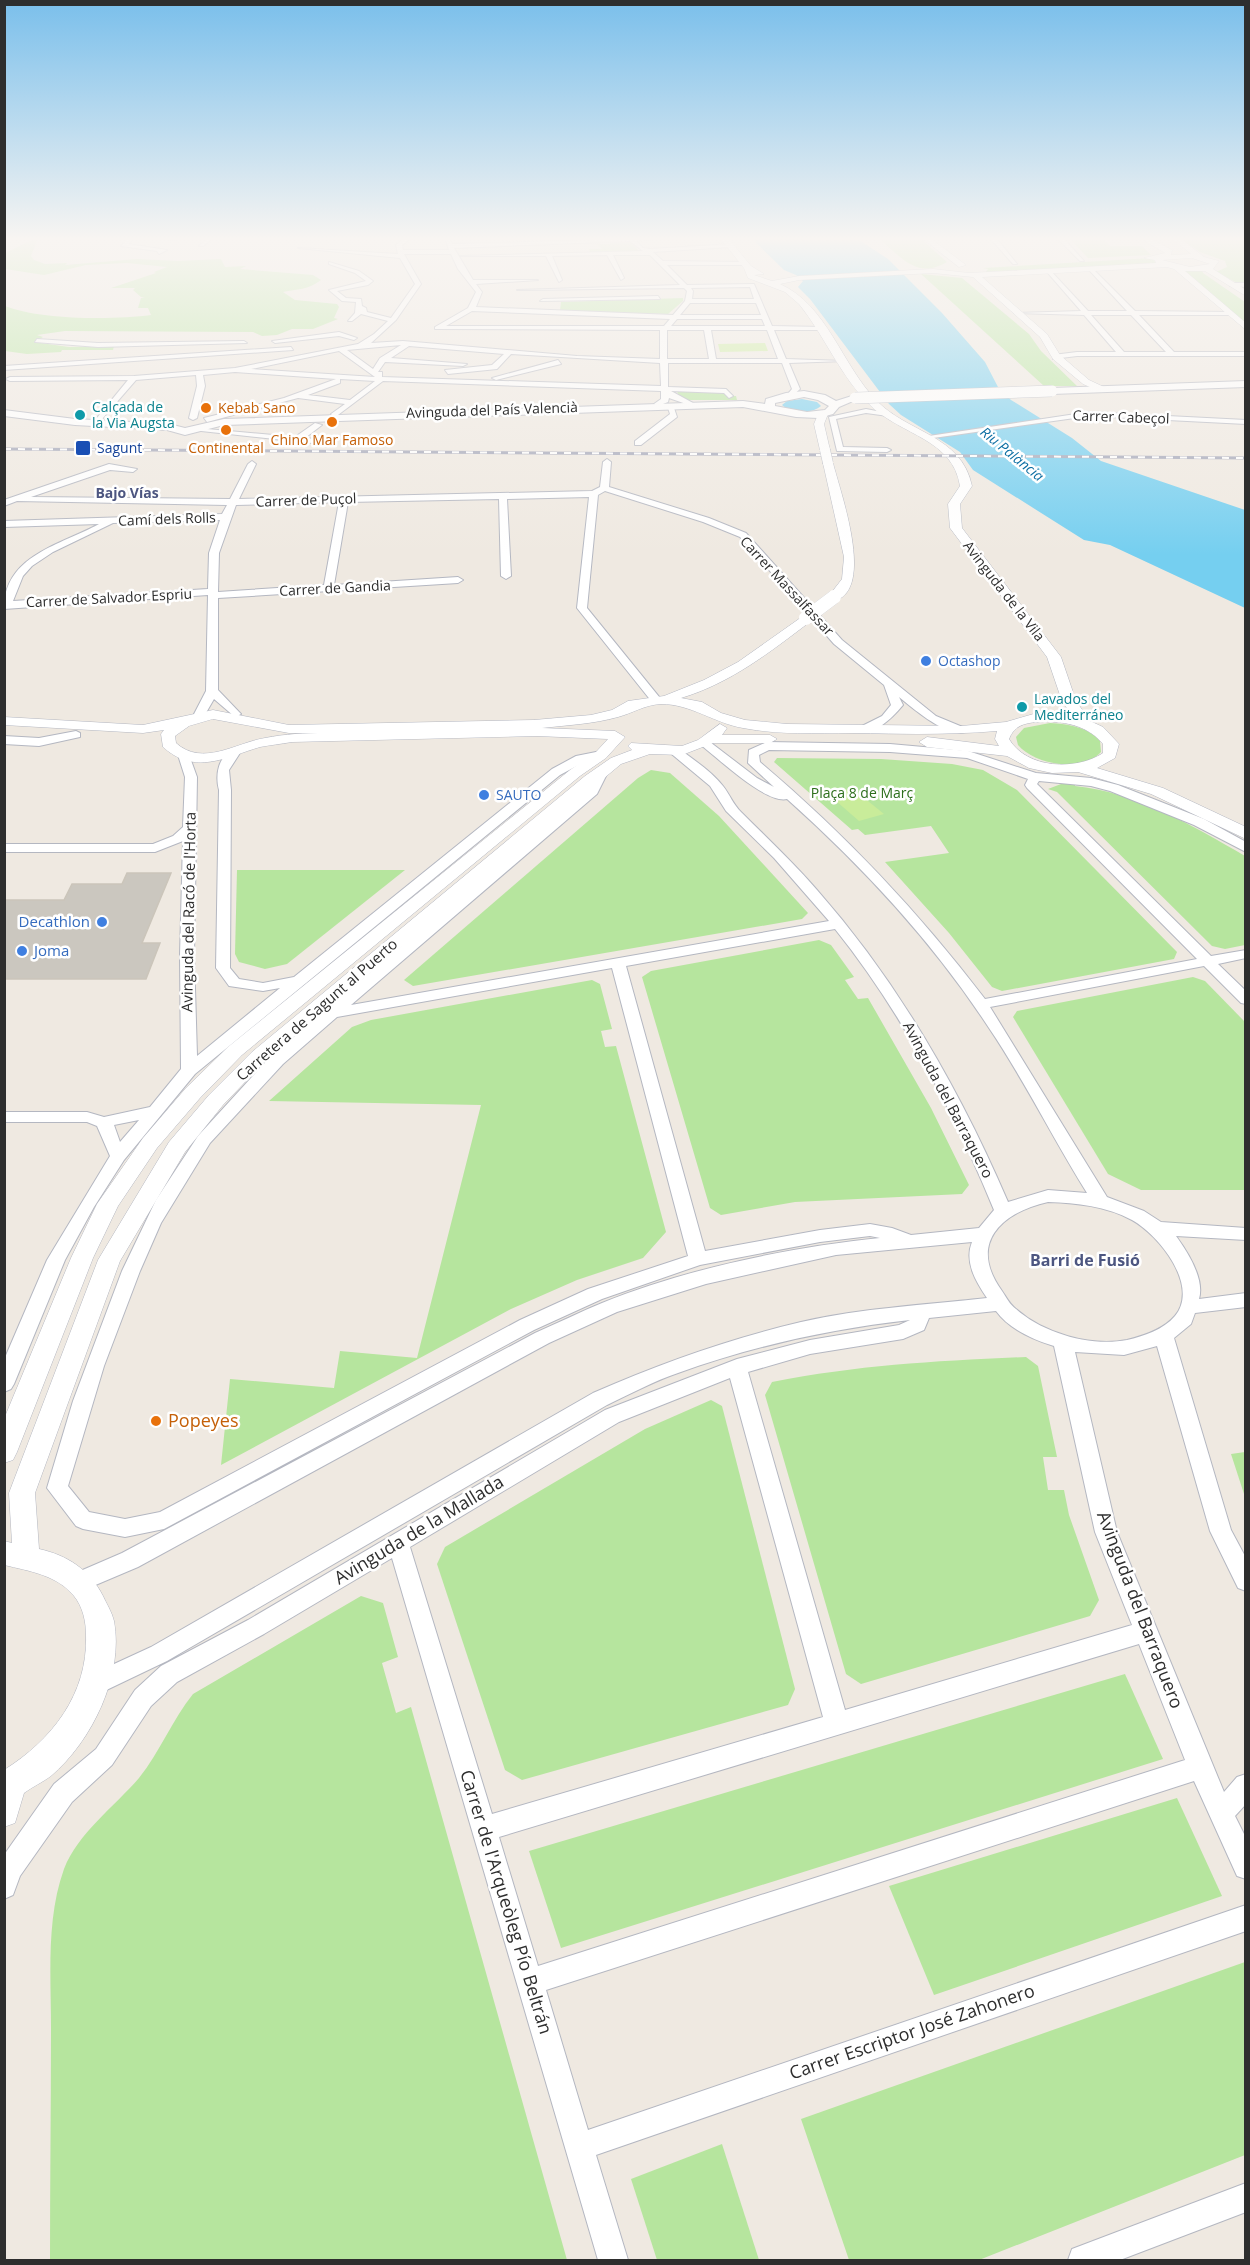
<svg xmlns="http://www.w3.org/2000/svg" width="1250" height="2265" viewBox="0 0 1250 2265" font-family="'Open Sans',sans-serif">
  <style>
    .green { fill: #b6e59e }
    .pitch { fill: #c9ec9a }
    .water { fill: #75cff0 }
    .building { fill: #cbc7bf; stroke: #cbc5ba; stroke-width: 1.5 }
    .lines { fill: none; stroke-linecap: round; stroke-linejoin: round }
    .minor-casing { stroke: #b4b7c1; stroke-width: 2 }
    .tertiary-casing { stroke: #b4b7c1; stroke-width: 1 }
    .secondary-casing { stroke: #b4b7c1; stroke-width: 2 }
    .minor { fill: #fff; fill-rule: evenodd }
    .tertiary { fill: #fff; fill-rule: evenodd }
    .secondary { fill: #fff; fill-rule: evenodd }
    .rail-casing { stroke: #a3a6b8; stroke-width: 3 }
    .rail { stroke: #fff; stroke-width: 2; stroke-dasharray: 7; stroke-linecap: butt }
    .tertiary-bridge-far1-casing { stroke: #b4b7c1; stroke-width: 11; stroke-linecap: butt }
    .tertiary-bridge-casing { stroke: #b4b7c1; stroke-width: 14; stroke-linecap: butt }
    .secondary-bridge-casing { stroke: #b4b7c1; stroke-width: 12; stroke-linecap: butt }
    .tertiary-bridge-far1 { stroke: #fff; stroke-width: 10 }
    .tertiary-bridge { stroke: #fff; stroke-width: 14 }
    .secondary-bridge { stroke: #fff; stroke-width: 11 }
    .food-dot { fill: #e8710a; stroke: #fff; stroke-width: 2 }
    .culture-dot { fill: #0f9aa8; stroke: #fff; stroke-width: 2 }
    .transit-dot { fill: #1a4fb4; stroke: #fff; stroke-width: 2 }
    .shop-dot { fill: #3f7fe0; stroke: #fff; stroke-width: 2 }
    .labels { text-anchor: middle; stroke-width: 5; stroke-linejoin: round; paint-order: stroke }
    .far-culture-label { font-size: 14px; fill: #0d838f; stroke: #fff; text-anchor: start }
    .far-food-label { font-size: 14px; fill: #c56008; stroke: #fff }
    .far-street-label { font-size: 14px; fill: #2e2e2e; stroke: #fff }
    .far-transit-label { font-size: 14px; fill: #164399; stroke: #fff; text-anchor: start }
    .far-water-label { font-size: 14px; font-style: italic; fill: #0d6fa3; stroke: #fff }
    .far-neighbourhood-label { font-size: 14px; font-weight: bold; fill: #4d5680; stroke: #fff }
    .far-shop-label { font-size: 14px; fill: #366cbe; stroke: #fff; text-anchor: start }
    .far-park-label { font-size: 14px; fill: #2c6e1b; stroke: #fff }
    .street-label { font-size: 15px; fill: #2e2e2e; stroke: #fff }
    .shop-label { font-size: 15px; fill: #366cbe; stroke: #fff; text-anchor: end }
    .neighbourhood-label { font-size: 16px; font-weight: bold; fill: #4d5680; stroke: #fff }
    .near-food-label { font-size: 18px; fill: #c56008; stroke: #fff; text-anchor: start }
    .near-street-label { font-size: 18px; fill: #2e2e2e; stroke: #fff }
  </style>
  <rect width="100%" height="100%" fill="#efe9e1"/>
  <g class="green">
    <path d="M36 238H38L31 256 34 260 45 264 67 263 65 265 137 259 178 261 221 259 225 267 246 266 240 269 313 275 321 280C308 290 297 289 283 292L295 300 337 304 339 307 334 318 338 319 313 329H292L277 335 262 336 253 332 65 331 37 335 43 337 34 342 69 347 114 346 113 350H62L61 352 27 354 5 351V306C40 320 113 320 151 315L148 308H138L141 298 145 297H141L133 290 135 288H111L156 273 154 272 167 267 127 263 86 265 44 275 5 269V253Z"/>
    <path d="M878 238H920L947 262C916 280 902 257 878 238Z"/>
    <polygon points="1069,238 1101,238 1110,246 1142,246 1151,255 1088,258"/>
    <polygon points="1180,238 1245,238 1245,287 1216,272 1227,267 1225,261 1200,252"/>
    <polygon points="609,241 629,241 640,252 591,254 589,249 602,249 597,244 610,244"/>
    <polygon points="1151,258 1158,264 986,272 988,269 983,268"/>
    <polygon points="1184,270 1202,270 1203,273 1245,302 1245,323"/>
    <polygon points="921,274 962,278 1029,334 1041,351 1077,386 1044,386"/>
    <polygon points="683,298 683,301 668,314 560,311 561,302"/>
    <polygon points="676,390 723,391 729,396 736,396 737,400 682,400"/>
    <path d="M1050 723C1068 724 1088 727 1100 741L1101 752C1082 773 1035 765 1018 745L1016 737 1024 728Z"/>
    <polygon points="777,758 881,759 952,764 983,770 1017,790 1177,952 1174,959 1002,991 992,987 949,933 885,862 949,853 931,826 865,835 858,829 852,830 774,762"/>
    <polygon points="651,770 670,773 719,816 808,913 802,919 413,986 404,980 638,778"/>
    <path d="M1075 783V786C1135 792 1194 826 1245 856V945L1225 949 1212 946 1057 792 1048 789 1061 784Z"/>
    <polygon points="237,870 405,870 287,964 265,969 239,962 235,954"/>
    <polygon points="819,940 831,945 854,977 845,980 858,999 868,998 931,1108 969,1185 962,1194 795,1202 721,1215 710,1208 642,977 651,971"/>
    <polygon points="1193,977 1205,981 1245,1022 1245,1190 1141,1190 1108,1174 1013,1017 1017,1011"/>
    <polygon points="592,980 600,984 612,1029 601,1031 605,1047 616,1046 666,1232 643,1258 577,1280 511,1309 221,1465 230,1379 334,1388 340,1351 417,1358 481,1105 269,1101 352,1027 371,1020"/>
    <path d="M1026 1357 1038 1366 1057 1457H1043L1048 1490H1064L1069 1515 1099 1600 1090 1616 861 1684 846 1674 765 1395 772 1382C859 1365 937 1361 1026 1357Z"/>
    <polygon points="711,1400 722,1406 795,1689 788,1705 522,1780 505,1770 437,1564 445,1547 645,1429"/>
    <polygon points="1245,1452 1246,1452 1245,1497 1231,1454"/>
    <path d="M361 1596 383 1603 398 1657 382 1663 396 1713 411 1707 567 2260H50C50 2183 51 2105 51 2028 51 1976 46 1919 64 1869 78 1833 114 1807 139 1778 160 1752 172 1720 193 1694Z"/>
    <polygon points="1125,1674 1163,1759 561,1948 529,1851"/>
    <polygon points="1177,1798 1222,1896 934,1995 889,1886"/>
    <polygon points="1245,1962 1245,2155 979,2260 849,2260 801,2119"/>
    <polygon points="722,2144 759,2260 657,2260 631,2179"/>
  </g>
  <g class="pitch">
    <polygon points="765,343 768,351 720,352 718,344"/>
    <polygon points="852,788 884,814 859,821 828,794"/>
  </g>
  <g class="water">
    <polygon points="751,238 859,240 888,259 942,313 985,362 998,387 1011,400 1072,438 1101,461 1245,510 1245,608 1110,545 1084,540 973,470 960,452 901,415 889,404 810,299 798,287 803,281 796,275 784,270"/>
    <path d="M802 399 817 402 821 406C812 414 791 414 782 405L787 401Z"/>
  </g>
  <polygon class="building" points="127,873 171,873 142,943 160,943 146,979 4,979 4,900 64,900 72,884 122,884"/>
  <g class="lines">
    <g class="minor-casing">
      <g id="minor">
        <polygon points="129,238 135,238 128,244 167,250 159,254 157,251 121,246"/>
        <polygon points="142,238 177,238 174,240"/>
        <polygon points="207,238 213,238 203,246 199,246"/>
        <path d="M404 238H410L402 245 403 250H449L445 238H449L452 244 670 238 636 241 643 248 650 249 732 244 730 247 653 252 663 261 746 262 744 265H667L687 285 754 284 772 326 823 327 821 330H774L786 359 845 361 789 363 800 389 791 397 787 395 792 389 782 363H668V387L726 389 733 396 729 398 724 393 671 391 693 403 689 405 669 398 668 402 658 406 654 404 661 399V391L383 381 334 418 331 414 345 404 298 398 207 422 204 418 284 398 336 379 235 372 203 375 205 386 197 418 193 420 189 418 197 386 196 375 136 380 96 426 92 424 128 380 10 381 6 379 10 377 134 376 235 368 358 344 374 334 388 321 361 314 352 321H348L355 313 356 302 342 301 329 290 366 281 355 273 329 264V262L359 271 373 281 368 285 337 291 346 298 361 299 362 306 366 308 367 312 391 318 415 284 400 258 298 248 398 254 396 245ZM630 241 643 251 460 256H546L559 282 562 280 552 256 607 255 621 280 624 278 613 255H650L680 285 517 290 684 288 687 291 685 301 673 315 476 307 482 292 476 284 538 280H473L454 248ZM404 254H451L458 269 476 292 468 308 435 327V329L660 330V359L577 356 403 341 371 343 396 320 421 284ZM750 287 754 299H692L693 291 691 288ZM690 303H756L761 315H680ZM472 311 670 319 664 326H446ZM677 319H762L765 326H671ZM667 330H704L709 359H667ZM711 330H767L778 359H716ZM401 345 380 358 373 369 347 350ZM409 346 504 354 492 365 445 370 448 374 497 369 511 354 660 363 661 386 382 377V372H378L385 362 463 366 467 364 391 358ZM339 351 375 377 251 369ZM340 379 375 381 350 400 308 395 340 383Z"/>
        <polygon points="990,238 996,238 1017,264 1013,264"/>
        <polygon points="1057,238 1063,238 1084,261 1080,261"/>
        <path d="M1091 267 1135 311 1230 312 1228 315H1139L1174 352H1246V356H1077L1053 359V355L1077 352H1116L1084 315 1014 313 1081 311 1047 272 1049 269 1088 311H1127L1089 270ZM1091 315H1131L1166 352H1124Z"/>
        <polygon points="1232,283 1246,283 1246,287 1230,286"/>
        <polygon points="658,296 660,299 540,301 543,299"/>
        <polygon points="339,332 357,338 354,340 339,336 275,343 272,341"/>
        <polygon points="37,339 98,343 244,341 247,343 98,347 35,342"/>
        <polygon points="291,347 293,350 4,370 4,366"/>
        <polygon points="558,360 561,364 496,380 492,378"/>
        <polygon points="668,408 674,408 677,417 641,445 635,445 635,441 670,414"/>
        <polygon points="866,409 892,414 888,416 866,413 836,419 843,447 887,448 891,450 887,452 837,451 829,417"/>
        <polygon points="1089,412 1246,420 1246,424 1089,416 926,439 922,437"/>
        <polygon points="315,423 322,425 305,438 315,439 312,443 192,430 196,428 295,437"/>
        <path d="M607 459 611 462 609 487 709 518 746 533 842 640 936 716 965 728V732C944 736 914 709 899 697L903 705C893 717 877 734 860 731V727L882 716 891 705 884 685 834 644 740 537 703 522 605 491 598 495 587 608 660 698V702H652L577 608 589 497 507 499 511 576 506 579 501 576 499 499 348 502 334 585 458 577 463 580 458 583 218 598V690L241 714 235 717 214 699 203 718 193 716 206 691 208 595 4 609C4 555 61 545 99 524L4 527V521L222 514 227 505 17 501 4 506V500L109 464 137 469 133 472 110 470 31 497 230 499 248 464 252 461 256 464 239 499 592 491 600 487 603 462ZM339 502 324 585 218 592 219 553 236 505ZM220 520 209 553 208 589 13 601 23 576 32 566 53 552 113 523Z"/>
        <polygon points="76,731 80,733 80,737 39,746 4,744 4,736 39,738"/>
        <path d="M706 739 757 778 774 787 748 763 749 750 767 742 890 744 968 751 1036 773 1091 778 1118 785 1204 819 1246 842V852L1194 825 1110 791 1091 786 1039 781 1037 784 1211 956 1246 950V958L1218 964 1246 991V1004L1241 1003 1204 966 990 1007 1107 1197 1144 1211 1161 1222 1246 1228V1240L1176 1236C1187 1251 1205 1279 1199 1299L1246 1293V1307L1195 1313 1191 1324 1174 1338 1231 1530 1246 1558V1591L1238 1588 1210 1531 1157 1346 1124 1355 1075 1352 1117 1532 1224 1792 1237 1777 1246 1774V1804L1235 1816 1246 1838V1879L1237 1876 1194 1781 546 1990 588 2130 1246 1905V1931L596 2155 628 2260H598L392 1558 264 1634 177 1682 151 1706 112 1765 72 1802 20 1876 13 1895 4 1899V1855L54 1784 96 1749 135 1690 161 1666 248 1620 605 1410 737 1359 810 1340 899 1325 910 1320C830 1329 753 1346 678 1373 654 1381 630 1394 607 1405L167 1661 96 1695 88 1692 84 1684 88 1676 151 1647 593 1393C661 1363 729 1339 801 1322 862 1308 925 1305 987 1298 976 1282 964 1262 972 1242L836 1255 706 1284 617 1312 549 1343 138 1567 79 1592 71 1589 68 1582 71 1575 122 1553 535 1333C558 1323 580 1312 602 1303 685 1269 791 1247 880 1238L870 1236 820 1242 700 1265 602 1299 534 1330 164 1529 125 1537 83 1529 76 1526 47 1488 73 1401 122 1271 156 1200 198 1136 271 1056 588 789 599 767H607L609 770 597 794 351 1005 829 921 774 858 726 811 710 786 668 751 678 748C694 760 711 771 723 786 730 795 733 804 741 812 767 838 793 862 817 890 898 982 960 1090 1008 1202L1048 1190 1087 1193C1053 1139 1025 1081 989 1028 933 942 863 867 787 799 766 804 719 759 702 746V740ZM769 750 890 752 967 758 1028 779 1025 785 1027 788 1197 959 985 999C918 911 844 833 760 762L759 755ZM835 929C903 1014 953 1110 994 1210L979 1228 911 1235 892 1228 870 1224 820 1230 705 1251 626 966ZM612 968 688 1256 588 1289 520 1320 160 1512 125 1519 89 1512 68 1486 104 1366 140 1271 161 1223 210 1143 283 1064 337 1017ZM1048 1202C1077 1203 1106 1206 1132 1220 1159 1235 1200 1286 1175 1316 1163 1330 1144 1336 1127 1340 1090 1347 1043 1333 1016 1309 1010 1305 1006 1297 1002 1291 968 1244 1000 1213 1048 1202ZM996 1311C1009 1329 1034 1340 1054 1346L1095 1532 1132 1625 845 1710 748 1372 810 1354 903 1339 924 1330 929 1318ZM730 1378 823 1717 492 1814 410 1547 619 1422ZM1139 1644 1185 1760 538 1966 499 1837Z"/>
        <path d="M234 749 240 753 229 770 231 790 230 968 239 979 263 983 294 977 552 769 576 756 601 751 607 755 584 762 560 775 195 1074 124 1160 94 1207 65 1260 14 1384 11 1389 4 1392V1360L47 1260 110 1156 97 1126 87 1122H4V1112H87L104 1117 150 1107 181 1069 180 955 183 841 155 852H4V844H153L173 836 183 827 185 777 178 755 188 752 197 777 194 955 197 1056 280 988 263 991 229 986 216 968 219 790C215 775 218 756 234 749ZM139 1120 120 1142 114 1125Z"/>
        <polygon points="1246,2183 1246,2212 1120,2260 1068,2260 1072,2249"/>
      </g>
    </g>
    <g class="tertiary-casing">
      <g id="tertiary">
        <path d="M720 238H728L751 266 764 274 754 275 772 281 799 276 933 269 969 273 1156 263 1155 260 1144 258 1165 253 1140 238H1149L1172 250 1171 255 1191 254 1172 238H1180L1204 257 1219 261 1213 269 1246 290V296L1205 271H1185L1246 323V330L1174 269 1167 267 982 277 1047 334 1060 355 1089 380 1104 387 1106 389 1101 392 1083 384 1053 359 1040 337 973 277 933 273 799 280 780 284C827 305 842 365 876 400 907 433 962 435 972 486L960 504 962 528 1061 657 1076 701 1090 721 1103 727 1119 744 1115 758 1097 768 1163 788 1246 827V839L1151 794 1078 772 1052 773 1029 768 1007 756 927 747 919 742 927 737 999 746 995 739 997 731C949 735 901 734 852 733 816 733 779 735 743 728 714 723 691 704 661 704 644 705 633 713 618 717 593 724 568 725 542 728L615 731 625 737 606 758 580 776 242 1055 200 1098 157 1148 118 1206 93 1258 17 1452 13 1460 4 1463V1419L71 1258 97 1204 143 1138 186 1088 228 1047 570 770 596 752 608 739 537 736 292 742C281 744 270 745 260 747 226 757 195 776 163 747L161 734 164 730 143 733 4 725V717L143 725 213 710 289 725 534 720 591 715 612 710 628 701 664 696 704 680 738 662 806 614 811 615V621C770 652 731 683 681 698L702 702 721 713 745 720 787 724 961 726 1006 722 1037 713 1072 716 1062 701 1047 657 950 528 948 504 960 486C953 439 901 435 871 406 841 378 825 336 799 304L785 292 748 278 744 268ZM1192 258 1210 264 1190 267 1162 260ZM213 719 289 733H326C305 733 285 734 265 738 235 743 203 767 176 743L175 736 189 726ZM1037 722C1061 720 1088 725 1103 744V753C1076 771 1027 769 1009 739 1014 726 1024 723 1037 722Z"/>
        <polygon points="922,238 930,238 966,265 959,267"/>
        <polygon points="823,411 828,414 824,424 830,450 825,453 820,450 814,424 819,412"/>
        <path d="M828 460 833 463C840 491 876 590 834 601L828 597 842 579 844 557 823 463Z"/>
        <path d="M720 724 727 728 722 735H770L777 739 770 743H713L682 755 650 754 621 764 266 1060 223 1105 185 1152 120 1261 35 1493 39 1549C67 1555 90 1570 103 1596 106 1603 112 1612 114 1621 124 1675 92 1741 51 1776 43 1782 32 1787 24 1793L15 1823 4 1827V1770C52 1740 88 1694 86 1635 86 1622 83 1607 74 1596 57 1575 29 1571 4 1565V1541L12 1543 9 1493 98 1260 169 1142 209 1095 252 1052 585 776 611 758 632 750 628 746 631 743 682 746 698 740Z"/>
      </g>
    </g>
    <g class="secondary-casing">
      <g id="secondary">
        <polygon points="1246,381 1246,387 1052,394 1047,391 1052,388"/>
        <path d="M804 391 825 395 836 401 855 395 860 398 839 407 833 414 818 418 796 417 743 407 224 425 185 435 167 430 75 425 4 416V410L75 419 169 424 185 428 224 419 743 401 765 404 766 399 786 393ZM804 397 818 400 829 406 825 410 807 412 775 406V403Z"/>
      </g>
    </g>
    <use href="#minor" class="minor"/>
    <use href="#tertiary" class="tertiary"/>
    <use href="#secondary" class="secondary"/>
    <g class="rail-casing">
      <polyline id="rail" points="4,449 1246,458"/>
    </g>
    <use href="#rail" class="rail"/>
    <g class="tertiary-bridge-far1-casing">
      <polyline id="tertiary-bridge-far1" points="825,450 828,463"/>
    </g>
    <g class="tertiary-bridge-casing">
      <polyline id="tertiary-bridge" points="806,618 834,597"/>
    </g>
    <g class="secondary-bridge-casing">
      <polyline id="secondary-bridge" points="855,398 1052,391"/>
    </g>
    <use href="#tertiary-bridge-far1" class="tertiary-bridge-far1"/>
    <use href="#tertiary-bridge" class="tertiary-bridge"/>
    <use href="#secondary-bridge" class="secondary-bridge"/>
  </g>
  <linearGradient id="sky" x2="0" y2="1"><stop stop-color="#7abfeb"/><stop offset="0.43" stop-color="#f8f5f2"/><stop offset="1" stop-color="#f8f5f2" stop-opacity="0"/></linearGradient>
  <rect width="1250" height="555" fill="url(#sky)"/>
  <g class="food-dot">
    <circle cx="206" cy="408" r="6"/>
    <circle cx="332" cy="422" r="6"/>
    <circle cx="226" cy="430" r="6"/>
    <circle cx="156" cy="1421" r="6"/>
  </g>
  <g class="culture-dot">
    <circle cx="80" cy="415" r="6"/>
    <circle cx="1022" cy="707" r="6"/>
  </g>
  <rect class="transit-dot" x="75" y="440" width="16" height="16" rx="3"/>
  <g class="shop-dot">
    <circle cx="926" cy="661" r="6"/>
    <circle cx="484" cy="795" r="6"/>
    <circle cx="102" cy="922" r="6"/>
    <circle cx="22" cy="951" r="6"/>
  </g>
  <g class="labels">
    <g class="far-culture-label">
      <text x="92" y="412">Calçada de<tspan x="92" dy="16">la Via Augsta</tspan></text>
      <text x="1034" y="704">Lavados del<tspan x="1034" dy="16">Mediterráneo</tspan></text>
    </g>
    <g class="far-food-label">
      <text x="218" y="413" text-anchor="start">Kebab Sano</text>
      <text x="332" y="445">Chino Mar Famoso</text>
      <text x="226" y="453">Continental</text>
    </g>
    <g class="far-street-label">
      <text transform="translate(492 410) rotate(-2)" y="5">Avinguda del País Valencià</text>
      <text transform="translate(1121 417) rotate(2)" y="5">Carrer Cabeçol</text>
      <text transform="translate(306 500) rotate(-2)" y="5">Carrer de Puçol</text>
      <text transform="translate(167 519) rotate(-2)" y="5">Camí dels Rolls</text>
      <text transform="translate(787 586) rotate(47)" y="5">Carrer Massalfassar</text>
      <text transform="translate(335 588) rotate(-3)" y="5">Carrer de Gandia</text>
      <text transform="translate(1004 591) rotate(52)" y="5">Avinguda de la Vila</text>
      <text transform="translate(109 598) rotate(-3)" y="5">Carrer de Salvador Espriu</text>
    </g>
    <g class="far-transit-label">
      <text x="97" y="453">Sagunt</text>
    </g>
    <g class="far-water-label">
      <text transform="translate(1012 454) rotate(39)" y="5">Riu Palància</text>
    </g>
    <g class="far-neighbourhood-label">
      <text x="127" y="498">Bajo Vías</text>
    </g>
    <g class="far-shop-label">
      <text x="938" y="666">Octashop</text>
      <text x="496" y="800">SAUTO</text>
    </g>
    <g class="far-park-label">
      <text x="862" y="798">Plaça 8 de Març</text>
    </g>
    <g class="street-label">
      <text transform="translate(189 912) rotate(-89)" y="5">Avinguda del Racó de l'Horta</text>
      <text transform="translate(317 1010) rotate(-41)" y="5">Carretera de Sagunt al Puerto</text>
      <text transform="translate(948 1100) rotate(62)" y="5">Avinguda del Barraquero</text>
    </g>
    <g class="shop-label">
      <text x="90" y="927">Decathlon</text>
      <text x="34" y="956" text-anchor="start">Joma</text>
    </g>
    <g class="neighbourhood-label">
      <text x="1085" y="1266">Barri de Fusió</text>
    </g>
    <g class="near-food-label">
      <text x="168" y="1427">Popeyes</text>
    </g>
    <g class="near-street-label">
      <text transform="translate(419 1530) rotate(-31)" y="6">Avinguda de la Mallada</text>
      <text transform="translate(1140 1610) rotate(69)" y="6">Avinguda del Barraquero</text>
      <text transform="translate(506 1902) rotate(73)" y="6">Carrer de l'Arqueòleg Pío Beltrán</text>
      <text transform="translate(912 2032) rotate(-19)" y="6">Carrer Escriptor José Zahonero</text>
    </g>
  </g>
  <rect width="1250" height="2265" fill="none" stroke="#2e2e2e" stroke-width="12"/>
</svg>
